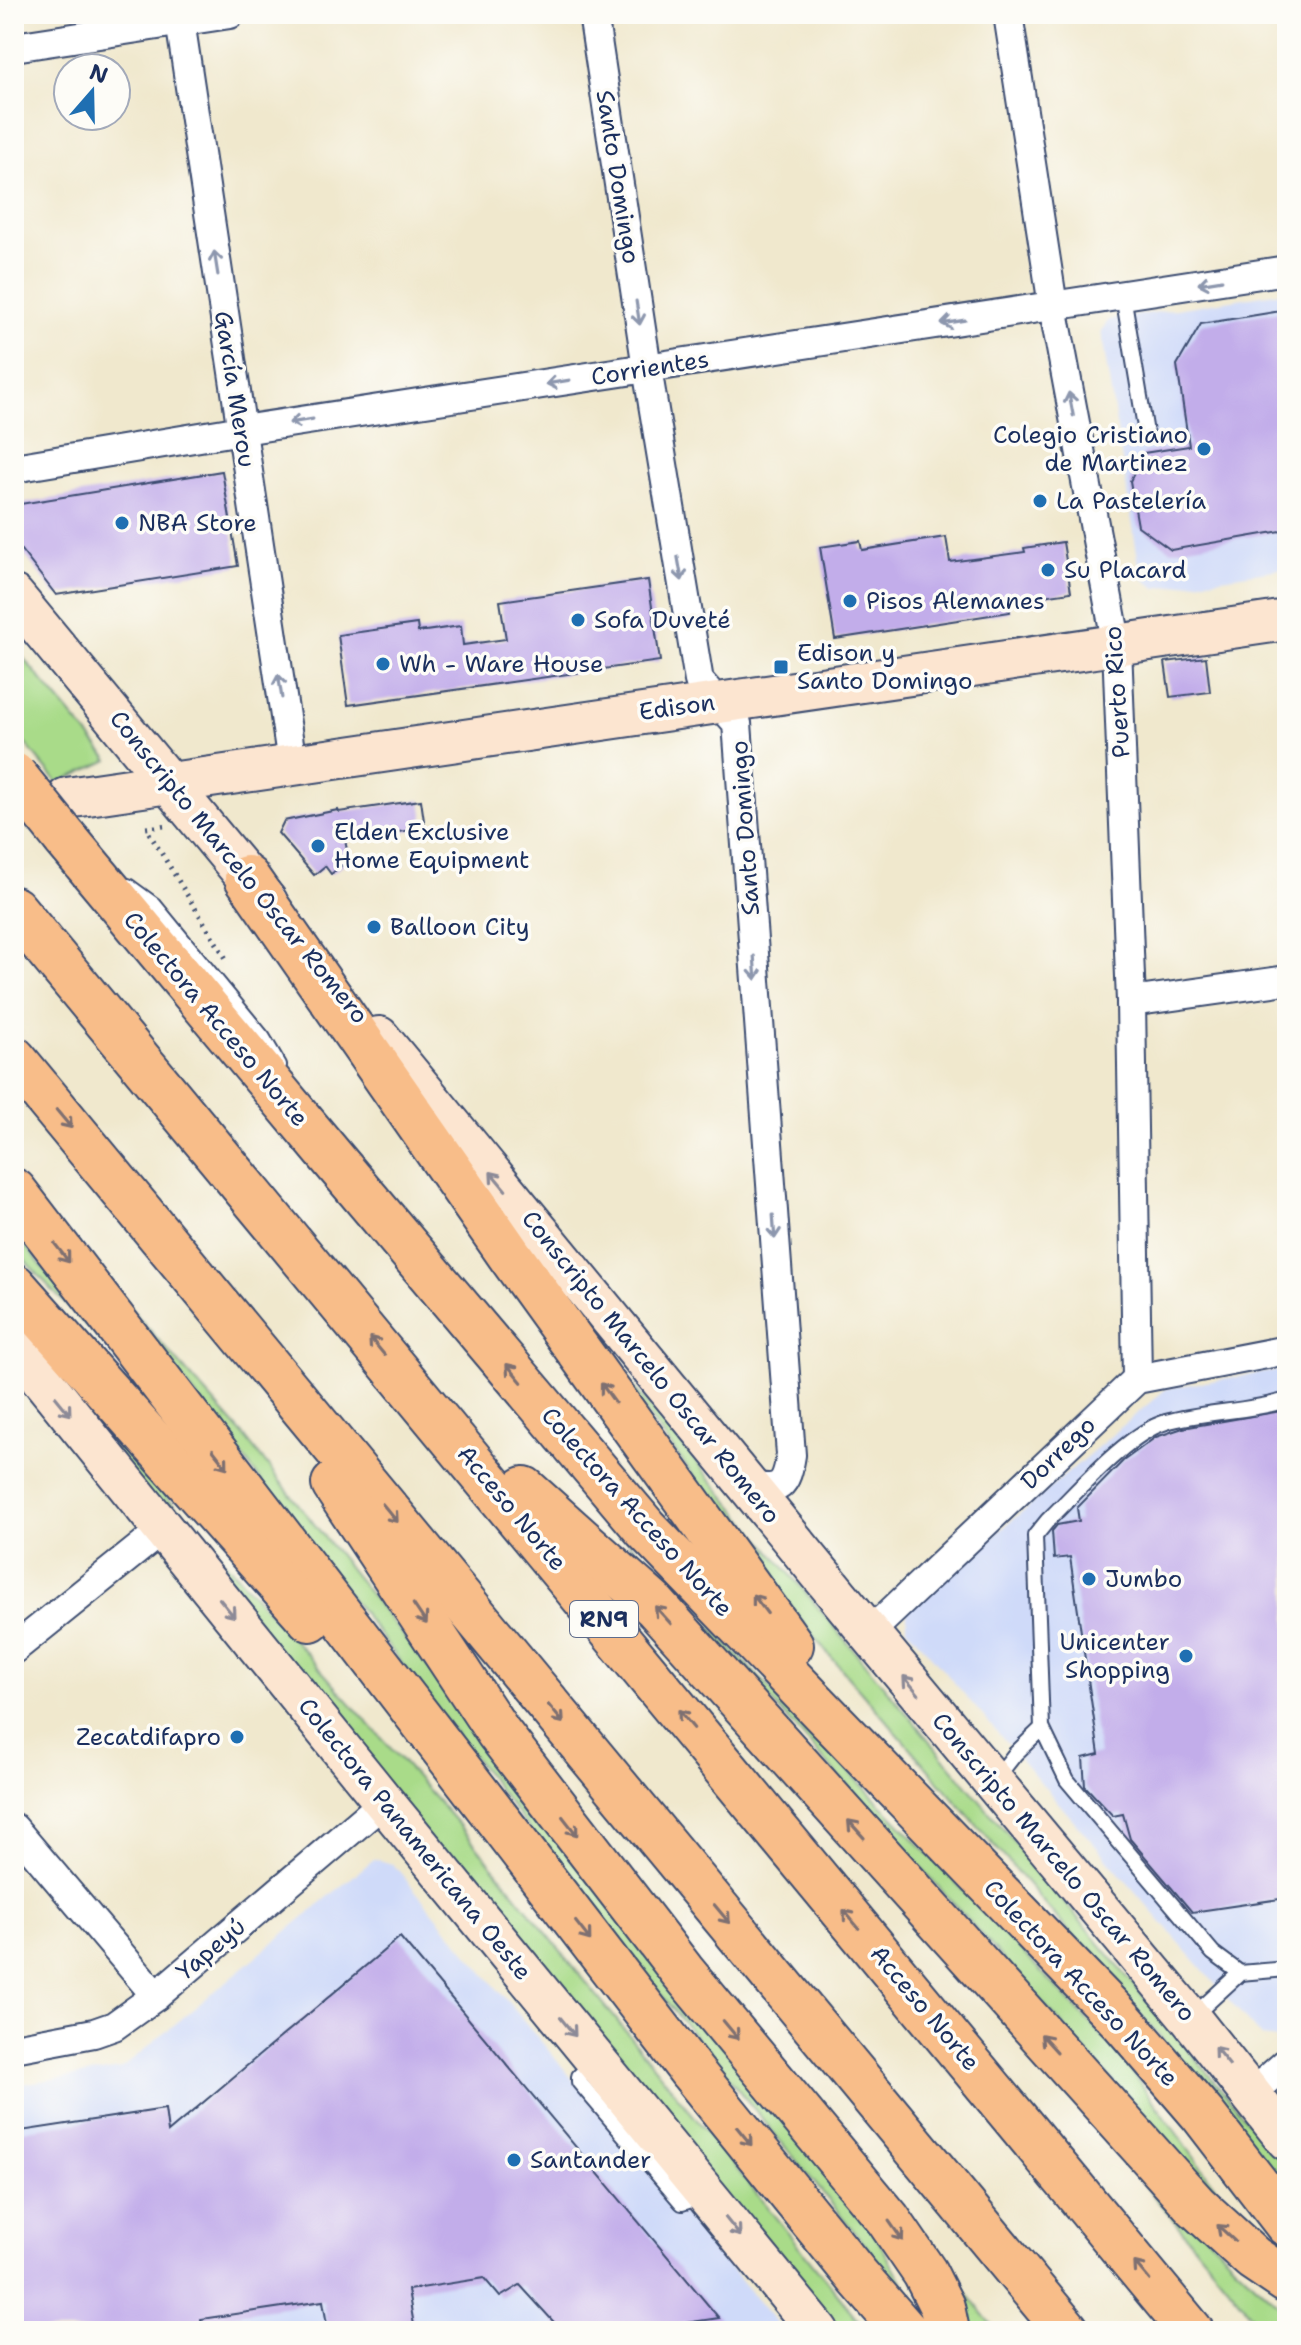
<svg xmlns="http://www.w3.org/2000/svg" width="1301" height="2345" viewBox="0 0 1301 2345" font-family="'Shantell Sans',sans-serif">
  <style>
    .built { fill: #cfdaf9 }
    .green { fill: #a9db89; stroke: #628574; stroke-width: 2 }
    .building { fill: #c2adea }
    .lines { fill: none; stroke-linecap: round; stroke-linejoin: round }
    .lane-casing { stroke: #3b4b6f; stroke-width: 18 }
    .street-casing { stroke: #3b4b6f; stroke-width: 32 }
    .secondary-casing { stroke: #3b4b6f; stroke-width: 44 }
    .highway-casing { stroke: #3b4b6f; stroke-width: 48 }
    .path { stroke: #3b4b6f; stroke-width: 5; stroke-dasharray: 2 6; stroke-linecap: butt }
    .lane { stroke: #fff; stroke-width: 14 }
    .street { stroke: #fff; stroke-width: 28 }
    .secondary { stroke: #fce5d0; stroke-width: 40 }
    .highway { stroke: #f8bd89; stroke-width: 44 }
    .highway-bridge-casing { stroke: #3b4b6f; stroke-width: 48; stroke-linecap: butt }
    .highway-bridge { stroke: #f8bd89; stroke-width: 44 }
    .oneway { stroke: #8d97ae }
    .oneway2 { stroke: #7e6f71 }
    .oneway3 { stroke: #8c8a97 }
    .poi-dot { fill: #1f6fb2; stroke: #fdfcf7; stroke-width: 3 }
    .labels { text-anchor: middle; stroke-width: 7; stroke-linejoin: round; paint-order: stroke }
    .shield { fill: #fdfcf7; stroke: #5f6c8c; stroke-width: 2 }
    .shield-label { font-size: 22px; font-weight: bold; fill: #1b2f5e }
    .street-label { font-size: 24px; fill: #1b2f5e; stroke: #fdfcf7 }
    .poi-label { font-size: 24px; fill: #1b2f5e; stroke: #fdfcf7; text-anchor: start }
  </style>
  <rect width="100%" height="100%" fill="#fdfcf7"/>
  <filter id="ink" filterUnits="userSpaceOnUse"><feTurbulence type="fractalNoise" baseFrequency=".0125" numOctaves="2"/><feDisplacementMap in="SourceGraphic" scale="16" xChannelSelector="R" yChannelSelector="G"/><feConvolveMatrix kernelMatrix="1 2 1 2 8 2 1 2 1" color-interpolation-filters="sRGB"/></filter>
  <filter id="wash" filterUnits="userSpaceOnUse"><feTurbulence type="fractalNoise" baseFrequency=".006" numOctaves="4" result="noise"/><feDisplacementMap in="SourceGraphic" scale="32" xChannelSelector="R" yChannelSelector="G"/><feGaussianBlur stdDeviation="1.8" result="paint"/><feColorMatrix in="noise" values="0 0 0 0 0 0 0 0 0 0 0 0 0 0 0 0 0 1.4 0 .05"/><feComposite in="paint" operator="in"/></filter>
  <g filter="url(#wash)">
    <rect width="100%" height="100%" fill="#f0e8cd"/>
    <g class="built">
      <polygon points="1287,291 1287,568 1156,588 1141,577 1101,331 1109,320"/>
      <polygon points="1287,1369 1287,2032 1278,2039 1261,2037 907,1628 907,1610 1167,1388"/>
      <polygon points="374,1859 393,1864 783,2331 14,2331 14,2085 121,2069"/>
    </g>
    <g class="green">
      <polygon points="14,647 109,760 58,783 14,730"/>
      <polygon points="14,1232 118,1360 14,1249"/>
      <polygon points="115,1291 244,1436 861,2211 920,2312 590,1908"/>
      <polygon points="570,1311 1287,2168 1287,2199 1193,2075 813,1636"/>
      <polygon points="14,1325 466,1833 867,2331 830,2331 14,1331"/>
      <polygon points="619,1531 1117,2051 1249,2233"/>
      <polygon points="1061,2084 1235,2265 1287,2312 1287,2331 1265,2331"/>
      <polygon points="934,2252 997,2331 967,2331"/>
    </g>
    <g id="blocks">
      <g class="building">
        <polygon points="1287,310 1287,530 1171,550 1138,526 1130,481 1144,453 1189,446 1177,365 1201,324"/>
        <polygon points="222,471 238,566 56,595 14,541 14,505"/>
        <polygon points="946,537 950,562 1025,552 1024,548 1063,542 1071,592 1008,601 1010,612 835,639 820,547 860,541 862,550"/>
        <polygon points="648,580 660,661 348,705 338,635 417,624 418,632 461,626 463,645 506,639 500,601"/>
        <polygon points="1206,657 1210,692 1170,697 1165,662"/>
        <polygon points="421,800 425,828 345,840 349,860 331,874 325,866 314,875 278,833 284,821 338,810 339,812"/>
        <polygon points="1287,1410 1287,1898 1192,1912 1130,1839 1123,1814 1113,1816 1085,1786 1083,1758 1099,1754 1070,1557 1054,1559 1052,1531 1057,1525 1079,1521 1077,1508 1123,1461 1156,1437 1183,1428"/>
        <polygon points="400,1937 719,2318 632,2331 562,2331 520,2285 500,2297 484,2278 408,2290 415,2331 328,2331 323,2301 201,2319 203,2331 14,2331 14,2132 165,2109 168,2132"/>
      </g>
    </g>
  </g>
  <g filter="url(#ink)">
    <use href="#blocks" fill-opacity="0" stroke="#3b4b6f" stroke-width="2"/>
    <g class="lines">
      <g class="lane-casing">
        <g id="lane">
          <polyline points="1123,295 1146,433"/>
          <polyline points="128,886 154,905 263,1038 279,1065"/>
          <polyline points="994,1781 1015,1754 1042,1728"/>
          <path d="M1240 1973 1213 1953 1067 1780 1042 1728 1035 1536 1048 1520C1077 1492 1128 1433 1166 1422 1205 1411 1248 1412 1287 1400"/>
          <polyline points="1191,2018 1240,1973 1287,1969"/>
          <polyline points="595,2061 579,2076 579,2082 682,2203 703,2196"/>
        </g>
      </g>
      <g class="street-casing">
        <g id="street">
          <polyline points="179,14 292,763"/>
          <path d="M593 14 647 368 699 681 737 723 791 1455C786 1486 780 1493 750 1485"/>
          <polyline points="1008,14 1053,306 1117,646 1131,1002 1137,1379"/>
          <polyline points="14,47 230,14"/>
          <polyline points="14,468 242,430 1287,270"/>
          <polyline points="1131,1002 1287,980"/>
          <polyline points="869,1633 1137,1379 1287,1350"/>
          <polyline points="14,1649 163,1529"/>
          <polyline points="14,1828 156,1996"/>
          <polyline points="14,2048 94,2033 114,2026 156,1996 384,1802"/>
          <polyline points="1252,2093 1287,2062"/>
        </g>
      </g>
      <g class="secondary-casing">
        <g id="secondary">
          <polyline points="14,596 267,902"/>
          <polyline points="67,798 1287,620"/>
          <polyline points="379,1037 869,1633 1190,2018 1287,2140"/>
          <polyline points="14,1345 384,1802 818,2331"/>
        </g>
      </g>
      <g class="highway-casing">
        <g id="highway">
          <polyline points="65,838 338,1165 645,1528 1123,2022 1203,2115 1287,2224"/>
          <polyline points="247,878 511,1257 791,1645"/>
          <polyline points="14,909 1191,2331"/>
          <polyline points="14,1059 1067,2331"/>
          <polyline points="14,1191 692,2072 858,2277 905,2331"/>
          <polyline points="14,1286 310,1619"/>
          <polyline points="334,1484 498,1732 682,1971 888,2219 925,2273 942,2307 947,2331"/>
          <polyline points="524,1489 655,1606 1196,2206 1253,2258 1287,2281"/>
        </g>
      </g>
      <polyline class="path" points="164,826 146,828 227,960"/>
      <use href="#lane" class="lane"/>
      <use href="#street" class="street"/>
      <use href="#secondary" class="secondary"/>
      <use href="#highway" class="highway"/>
      <g class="highway-bridge-casing">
        <polyline id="highway-bridge" points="14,775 65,838"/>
      </g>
      <use href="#highway-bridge" class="highway-bridge"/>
    </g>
    <defs><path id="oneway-shaft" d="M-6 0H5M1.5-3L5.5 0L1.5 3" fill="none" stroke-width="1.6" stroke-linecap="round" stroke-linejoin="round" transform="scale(2)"/></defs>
    <g class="oneway">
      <use href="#oneway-shaft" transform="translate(216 263) rotate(-99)"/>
      <use href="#oneway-shaft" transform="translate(1210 282) rotate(171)"/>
      <use href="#oneway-shaft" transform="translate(638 313) rotate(81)"/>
      <use href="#oneway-shaft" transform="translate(953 322) rotate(171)"/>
      <use href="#oneway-shaft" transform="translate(558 382) rotate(171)"/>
      <use href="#oneway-shaft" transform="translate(1071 404) rotate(-101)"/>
      <use href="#oneway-shaft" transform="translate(301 421) rotate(171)"/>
      <use href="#oneway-shaft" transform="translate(680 569) rotate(80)"/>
      <use href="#oneway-shaft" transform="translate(280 686) rotate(-99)"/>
      <use href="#oneway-shaft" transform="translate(755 968) rotate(86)"/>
      <use href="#oneway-shaft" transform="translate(774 1227) rotate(86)"/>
    </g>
    <g class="oneway2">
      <use href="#oneway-shaft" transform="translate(64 1119) rotate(50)"/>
      <use href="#oneway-shaft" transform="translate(62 1253) rotate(52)"/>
      <use href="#oneway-shaft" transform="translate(377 1346) rotate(-130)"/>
      <use href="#oneway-shaft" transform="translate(514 1373) rotate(-130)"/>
      <use href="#oneway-shaft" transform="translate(608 1393) rotate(-126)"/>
      <use href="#oneway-shaft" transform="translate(220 1459) rotate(52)"/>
      <use href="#oneway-shaft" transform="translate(390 1513) rotate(50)"/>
      <use href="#oneway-shaft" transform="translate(760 1604) rotate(-127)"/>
      <use href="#oneway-shaft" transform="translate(420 1614) rotate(56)"/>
      <use href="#oneway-shaft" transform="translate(663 1615) rotate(-132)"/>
      <use href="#oneway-shaft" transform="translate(556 1714) rotate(50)"/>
      <use href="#oneway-shaft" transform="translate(686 1719) rotate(-130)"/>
      <use href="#oneway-shaft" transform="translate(570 1826) rotate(52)"/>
      <use href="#oneway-shaft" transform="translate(856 1829) rotate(-132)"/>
      <use href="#oneway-shaft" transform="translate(722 1914) rotate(50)"/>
      <use href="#oneway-shaft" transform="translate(851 1919) rotate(-130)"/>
      <use href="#oneway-shaft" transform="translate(583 1931) rotate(52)"/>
      <use href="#oneway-shaft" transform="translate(731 2030) rotate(50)"/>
      <use href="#oneway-shaft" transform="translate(1049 2043) rotate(-132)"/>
      <use href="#oneway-shaft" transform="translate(744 2136) rotate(51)"/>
      <use href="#oneway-shaft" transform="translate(896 2231) rotate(55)"/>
      <use href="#oneway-shaft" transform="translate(1226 2233) rotate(-137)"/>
      <use href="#oneway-shaft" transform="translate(1142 2271) rotate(-130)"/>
    </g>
    <g class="oneway3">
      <use href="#oneway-shaft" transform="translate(498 1181) rotate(-130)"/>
      <use href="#oneway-shaft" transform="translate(63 1406) rotate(51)"/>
      <use href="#oneway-shaft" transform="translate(227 1608) rotate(51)"/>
      <use href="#oneway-shaft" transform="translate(911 1685) rotate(-130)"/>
      <use href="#oneway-shaft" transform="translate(568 2027) rotate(51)"/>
      <use href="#oneway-shaft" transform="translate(1222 2056) rotate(-129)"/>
      <use href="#oneway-shaft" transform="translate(733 2227) rotate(51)"/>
    </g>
  </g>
  <g class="poi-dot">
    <circle cx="1204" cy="449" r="8"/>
    <circle cx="1040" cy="501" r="8"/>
    <circle cx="122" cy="523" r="8"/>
    <circle cx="1048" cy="570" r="8"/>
    <circle cx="850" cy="601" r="8"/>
    <circle cx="578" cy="620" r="8"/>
    <circle cx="383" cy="664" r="8"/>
    <rect x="773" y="659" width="16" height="16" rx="4"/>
    <circle cx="318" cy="846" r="8"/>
    <circle cx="374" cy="927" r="8"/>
    <circle cx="1089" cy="1579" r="8"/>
    <circle cx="1186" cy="1656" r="8"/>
    <circle cx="237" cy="1737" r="8"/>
    <circle cx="514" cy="2160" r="8"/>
  </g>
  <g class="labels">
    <rect class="shield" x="570" y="1601" width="68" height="36" rx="6"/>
    <g class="shield-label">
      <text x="604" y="1627">RN9</text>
    </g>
    <g class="street-label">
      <text transform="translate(618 177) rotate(81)" y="8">Santo Domingo</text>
      <text transform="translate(650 368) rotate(-9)" y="8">Corrientes</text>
      <text transform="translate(235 389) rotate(81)" y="8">García Merou</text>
      <text transform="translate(1117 692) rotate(-94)" y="8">Puerto Rico</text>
      <text transform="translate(677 707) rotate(-8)" y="8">Edison</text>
      <text transform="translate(745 828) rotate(-94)" y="8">Santo Domingo</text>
      <text transform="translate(239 867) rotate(51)" y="8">Conscripto Marcelo Oscar Romero</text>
      <text transform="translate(216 1019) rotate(50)" y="8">Colectora Acceso Norte</text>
      <text transform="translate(651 1367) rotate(51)" y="8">Conscripto Marcelo Oscar Romero</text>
      <text transform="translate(1058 1453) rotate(-44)" y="8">Dorrego</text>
      <text transform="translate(512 1508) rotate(50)" y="8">Acceso Norte</text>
      <text transform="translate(637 1512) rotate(48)" y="8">Colectora Acceso Norte</text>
      <text transform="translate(415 1839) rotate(51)" y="8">Colectora Panamericana Oeste</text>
      <text transform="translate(1064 1867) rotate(50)" y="8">Conscripto Marcelo Oscar Romero</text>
      <text transform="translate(211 1949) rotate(-40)" y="8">Yapeyú</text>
      <text transform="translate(1081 1983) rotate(47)" y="8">Colectora Acceso Norte</text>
      <text transform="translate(925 2008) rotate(50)" y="8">Acceso Norte</text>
    </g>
    <g class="poi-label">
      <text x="1188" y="443" text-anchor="end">Colegio Cristiano<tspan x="1188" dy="28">de Martinez</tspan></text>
      <text x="1056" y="509">La Pastelería</text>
      <text x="138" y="531">NBA Store</text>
      <text x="1064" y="578">Su Placard</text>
      <text x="866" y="609">Pisos Alemanes</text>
      <text x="594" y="628">Sofa Duveté</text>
      <text x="797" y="661">Edison y<tspan x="797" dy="28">Santo Domingo</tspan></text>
      <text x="399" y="672">Wh - Ware House</text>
      <text x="334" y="840">Elden Exclusive<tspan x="334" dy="28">Home Equipment</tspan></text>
      <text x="390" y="935">Balloon City</text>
      <text x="1105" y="1587">Jumbo</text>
      <text x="1170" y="1650" text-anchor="end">Unicenter<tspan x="1170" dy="28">Shopping</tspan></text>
      <text x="221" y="1745" text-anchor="end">Zecatdifapro</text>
      <text x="530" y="2168">Santander</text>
    </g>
  </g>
  <rect width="1301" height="2345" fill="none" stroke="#fdfcf7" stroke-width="48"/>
  <g transform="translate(92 92) rotate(20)"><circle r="38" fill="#fdfcf7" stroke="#a3aaba" stroke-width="2"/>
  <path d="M0-6L14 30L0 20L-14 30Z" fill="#1f6fb2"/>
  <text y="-12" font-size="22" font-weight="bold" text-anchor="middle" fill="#1b2f5e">N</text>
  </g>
</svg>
